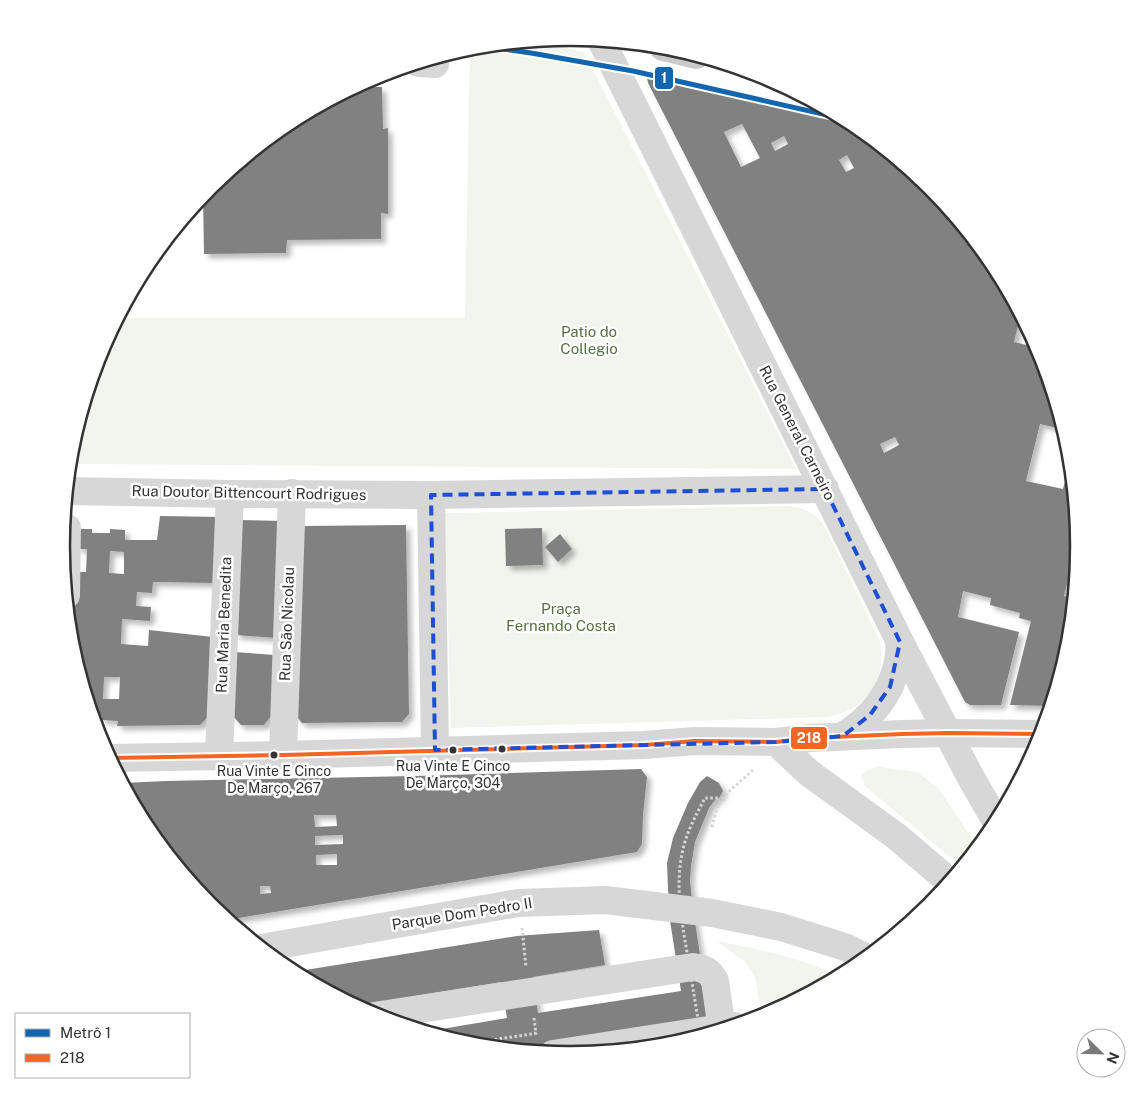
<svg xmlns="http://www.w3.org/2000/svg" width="1141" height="1093" viewBox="0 0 1141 1093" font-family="'Public Sans',sans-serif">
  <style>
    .green { fill: #f1f5ed }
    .building { fill: #818181; fill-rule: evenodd; filter: url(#shadow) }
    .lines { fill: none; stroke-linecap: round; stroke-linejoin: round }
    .path { stroke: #d6d6d6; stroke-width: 3; stroke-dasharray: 2.5 2.5; stroke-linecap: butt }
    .minor { stroke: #d7d7d7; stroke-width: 28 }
    .major { stroke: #cacaca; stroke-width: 28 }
    .path-bridge { stroke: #d6d6d6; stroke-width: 3; stroke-dasharray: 2.5 2.5; stroke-linecap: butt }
    .bus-1-casing { stroke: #fff; stroke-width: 8 }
    .bus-1 { stroke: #f26522; stroke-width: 4 }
    .metro-1-casing { stroke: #fff; stroke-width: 9 }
    .metro-1 { stroke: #1266af; stroke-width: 5 }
    .marked { fill: none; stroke: #1d4ed8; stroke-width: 4; stroke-dasharray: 10 6; stroke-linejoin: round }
    .bus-dot { fill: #333; stroke: #fff; stroke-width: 2 }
    .labels { text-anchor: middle; stroke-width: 5; stroke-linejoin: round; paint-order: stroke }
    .bus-label { font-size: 14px; fill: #333; stroke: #fff }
    .park-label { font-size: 15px; fill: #56703f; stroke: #fff }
    .street-label { font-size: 15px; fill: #333; stroke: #fff }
    .rim { fill: none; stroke: #333; stroke-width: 2.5 }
    .line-badge { stroke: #fff; stroke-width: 2 }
    .badge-label { font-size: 14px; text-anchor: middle; font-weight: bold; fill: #fff }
  </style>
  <defs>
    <filter id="shadow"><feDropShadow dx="4.5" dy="4.5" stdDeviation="2.5" flood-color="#0004"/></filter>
  </defs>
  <rect width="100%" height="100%" fill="#fff"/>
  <g class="green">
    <polygon points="537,41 584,52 796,469 78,464 80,417 100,351 118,318 465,318 470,48"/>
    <path d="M791 506C804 508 814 513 823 524L880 641C887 681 866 711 826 717L451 728 445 513Z"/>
    <polygon points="880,767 917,772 938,788 978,848 962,867 865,786 861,776 869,769"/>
    <path d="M1022 768H1027L1014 791C1009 781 1011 773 1022 768Z"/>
    <path d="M717 941C760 950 800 957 840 977L833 981 760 1005 755 976 744 961Z"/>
  </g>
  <g class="building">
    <path d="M655 72 857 126 931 187 994 264 1021 314 1014 342 1039 348 1068 440 1059 438 1062 429 1040 424 1026 481 1063 489 1071 458 1079 547 1078 565 1072 564 1064 596 1074 599 1070 646 1052 706 1010 705 1031 621 1019 618 1020 613 990 605 991 598 963 591 958 617 1019 632 1001 705H970L965 702 648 83 647 78 648 76 652 73ZM742 124 760 158 741 167 724 132ZM784 136 788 144 775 151 771 143ZM847 155 854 168 846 172 839 160ZM895 437 899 445 884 453 880 444Z"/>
    <polygon points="355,87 382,87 383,129 388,128 388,214 381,213 381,239 287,240 286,253 204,254 203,196 211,186 288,123"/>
    <path d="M160 516 221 517 216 583 153 582 152 593 137 592 136 606 151 607 150 621 122 619 121 644 148 646 149 630 213 637 208 717 200 725 117 726 118 721 102 720V716L92 715 83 683V675H80L72 648 75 572H86L87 549H77L78 529H92V533H110V529L125 530V540H157ZM110 551 124 552V574L109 573ZM104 677H120L119 699H103Z"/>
    <polygon points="241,520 282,521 276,638 236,635"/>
    <polygon points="406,525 409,714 402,722 302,723 294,714 303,526"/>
    <polygon points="542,528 543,565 506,566 505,529"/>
    <polygon points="560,534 572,549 558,562 545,547"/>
    <polygon points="235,652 275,655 272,715 264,725 241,725 232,715"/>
    <path d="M641 769 647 777 643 815 642 844 637 852 227 920 210 906 147 829 123 783 166 781 415 776ZM314 815H336L337 826 315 827ZM343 835V844L315 845V836ZM337 854V865H316V855ZM260 886H270L271 893 260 894Z"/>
    <polygon points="707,776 719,783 723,791 719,798 715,800 709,808 695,842 691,866 690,881 693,909 712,1033 686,1022 543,1045 545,1053 471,1046 424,1032 507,1018 501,982 355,1006 293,972 517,936 599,930 605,965 533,977 538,1013 681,991 669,914 667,863 673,838 688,803 700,782"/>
  </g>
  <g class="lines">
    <g class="path">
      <polyline points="712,827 717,808 724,796 753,770"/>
      <polyline points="522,928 526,967"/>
      <polyline points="534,1018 536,1034"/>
      <polyline points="465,1044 538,1033"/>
    </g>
    <g class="minor">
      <polyline points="601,40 900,642 970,776 997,823"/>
      <polyline points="418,63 435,64 435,58"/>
      <polyline points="67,491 230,494 431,495 825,489"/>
      <polyline points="431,495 435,750"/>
      <polyline points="66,595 67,528"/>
      <path d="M843 736C869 720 889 697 897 666 899 658 899 650 900 642"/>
      <polyline points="776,742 809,773 896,836 950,882"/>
      <polyline points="283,755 292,493"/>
      <polyline points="219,756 230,494"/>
      <polyline points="109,758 283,755 644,745 695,741 776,742 810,738 902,734 948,733 1043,734"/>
      <polyline points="261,948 518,903 605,900 712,913 781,927 845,947 867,958"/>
      <path d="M374 1016 693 967C705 969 709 970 715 981L722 1030"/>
      <polyline points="553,1054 735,1026"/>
    </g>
    <polyline class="major" points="663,47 696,55"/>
    <path class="path-bridge" d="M701 1036C696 1009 692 981 687 953 682 921 675 887 682 854 685 835 696 815 705 798H718"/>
    <g class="bus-1-casing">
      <polyline id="bus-1" points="109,758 283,755 644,745 695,741 776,742 810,738 902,734 948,733 1043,734"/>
    </g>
    <use href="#bus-1" class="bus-1"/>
    <g class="metro-1-casing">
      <polyline id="metro-1" points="481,46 531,53 633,71 845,119"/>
    </g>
    <use href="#metro-1" class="metro-1"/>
  </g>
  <path class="marked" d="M825 489 900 642 890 687 870 715 843 736 776 742 435 750 431 495Z"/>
  <g class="bus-dot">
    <circle cx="502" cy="749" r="4.5"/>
    <circle cx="453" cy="750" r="4.5"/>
    <circle cx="274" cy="755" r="4.5"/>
  </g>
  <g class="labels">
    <g class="bus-label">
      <text x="453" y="771">Rua Vinte E Cinco<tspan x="453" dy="17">De Março, 304</tspan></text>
      <text x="274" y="776">Rua Vinte E Cinco<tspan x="274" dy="17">De Março, 267</tspan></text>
    </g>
    <g class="park-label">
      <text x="589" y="337">Patio do<tspan x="589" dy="17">Collegio</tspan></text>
      <text x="561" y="614">Praça<tspan x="561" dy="17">Fernando Costa</tspan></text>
    </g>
    <g class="street-label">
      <text transform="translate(797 433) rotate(63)" y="5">Rua General Carneiro</text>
      <text transform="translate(249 493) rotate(1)" y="5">Rua Doutor Bittencourt Rodrigues</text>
      <text transform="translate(287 624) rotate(-88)" y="5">Rua São Nicolau</text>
      <text transform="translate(224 625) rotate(-88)" y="5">Rua Maria Benedita</text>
      <text transform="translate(462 914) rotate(-9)" y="5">Parque Dom Pedro II</text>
    </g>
  </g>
  <path d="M0 0H1141V1093H0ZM70 546a500 500 0 1 1 1000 0a500 500 0 1 1-1000 0Z" fill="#fff" fill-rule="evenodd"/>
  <path class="rim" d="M70 546a500 500 0 1 1 1000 0a500 500 0 1 1-1000 0Z"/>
  <g class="line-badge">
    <rect x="654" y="66" width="20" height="24" rx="5" fill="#1266af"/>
    <rect x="790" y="726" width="38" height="24" rx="5" fill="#f26522"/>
  </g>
  <g class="badge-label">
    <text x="664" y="83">1</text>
    <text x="809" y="743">218</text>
  </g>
  <rect x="15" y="1013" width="175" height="65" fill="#ffffff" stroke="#adadad"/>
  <rect x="25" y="1029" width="25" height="8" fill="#1266af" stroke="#adadad"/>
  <text x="60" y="1038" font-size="15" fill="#333333">Metrô 1</text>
  <rect x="25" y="1054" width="25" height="8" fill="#f26522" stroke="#adadad"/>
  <text x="60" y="1063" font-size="15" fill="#333333">218</text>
  <g transform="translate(1101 1053) rotate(113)"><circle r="24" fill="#ffffff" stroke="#adadad"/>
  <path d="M0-4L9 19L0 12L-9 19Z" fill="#7a7a7a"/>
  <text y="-8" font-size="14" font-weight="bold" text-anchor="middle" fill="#333333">N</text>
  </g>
</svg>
